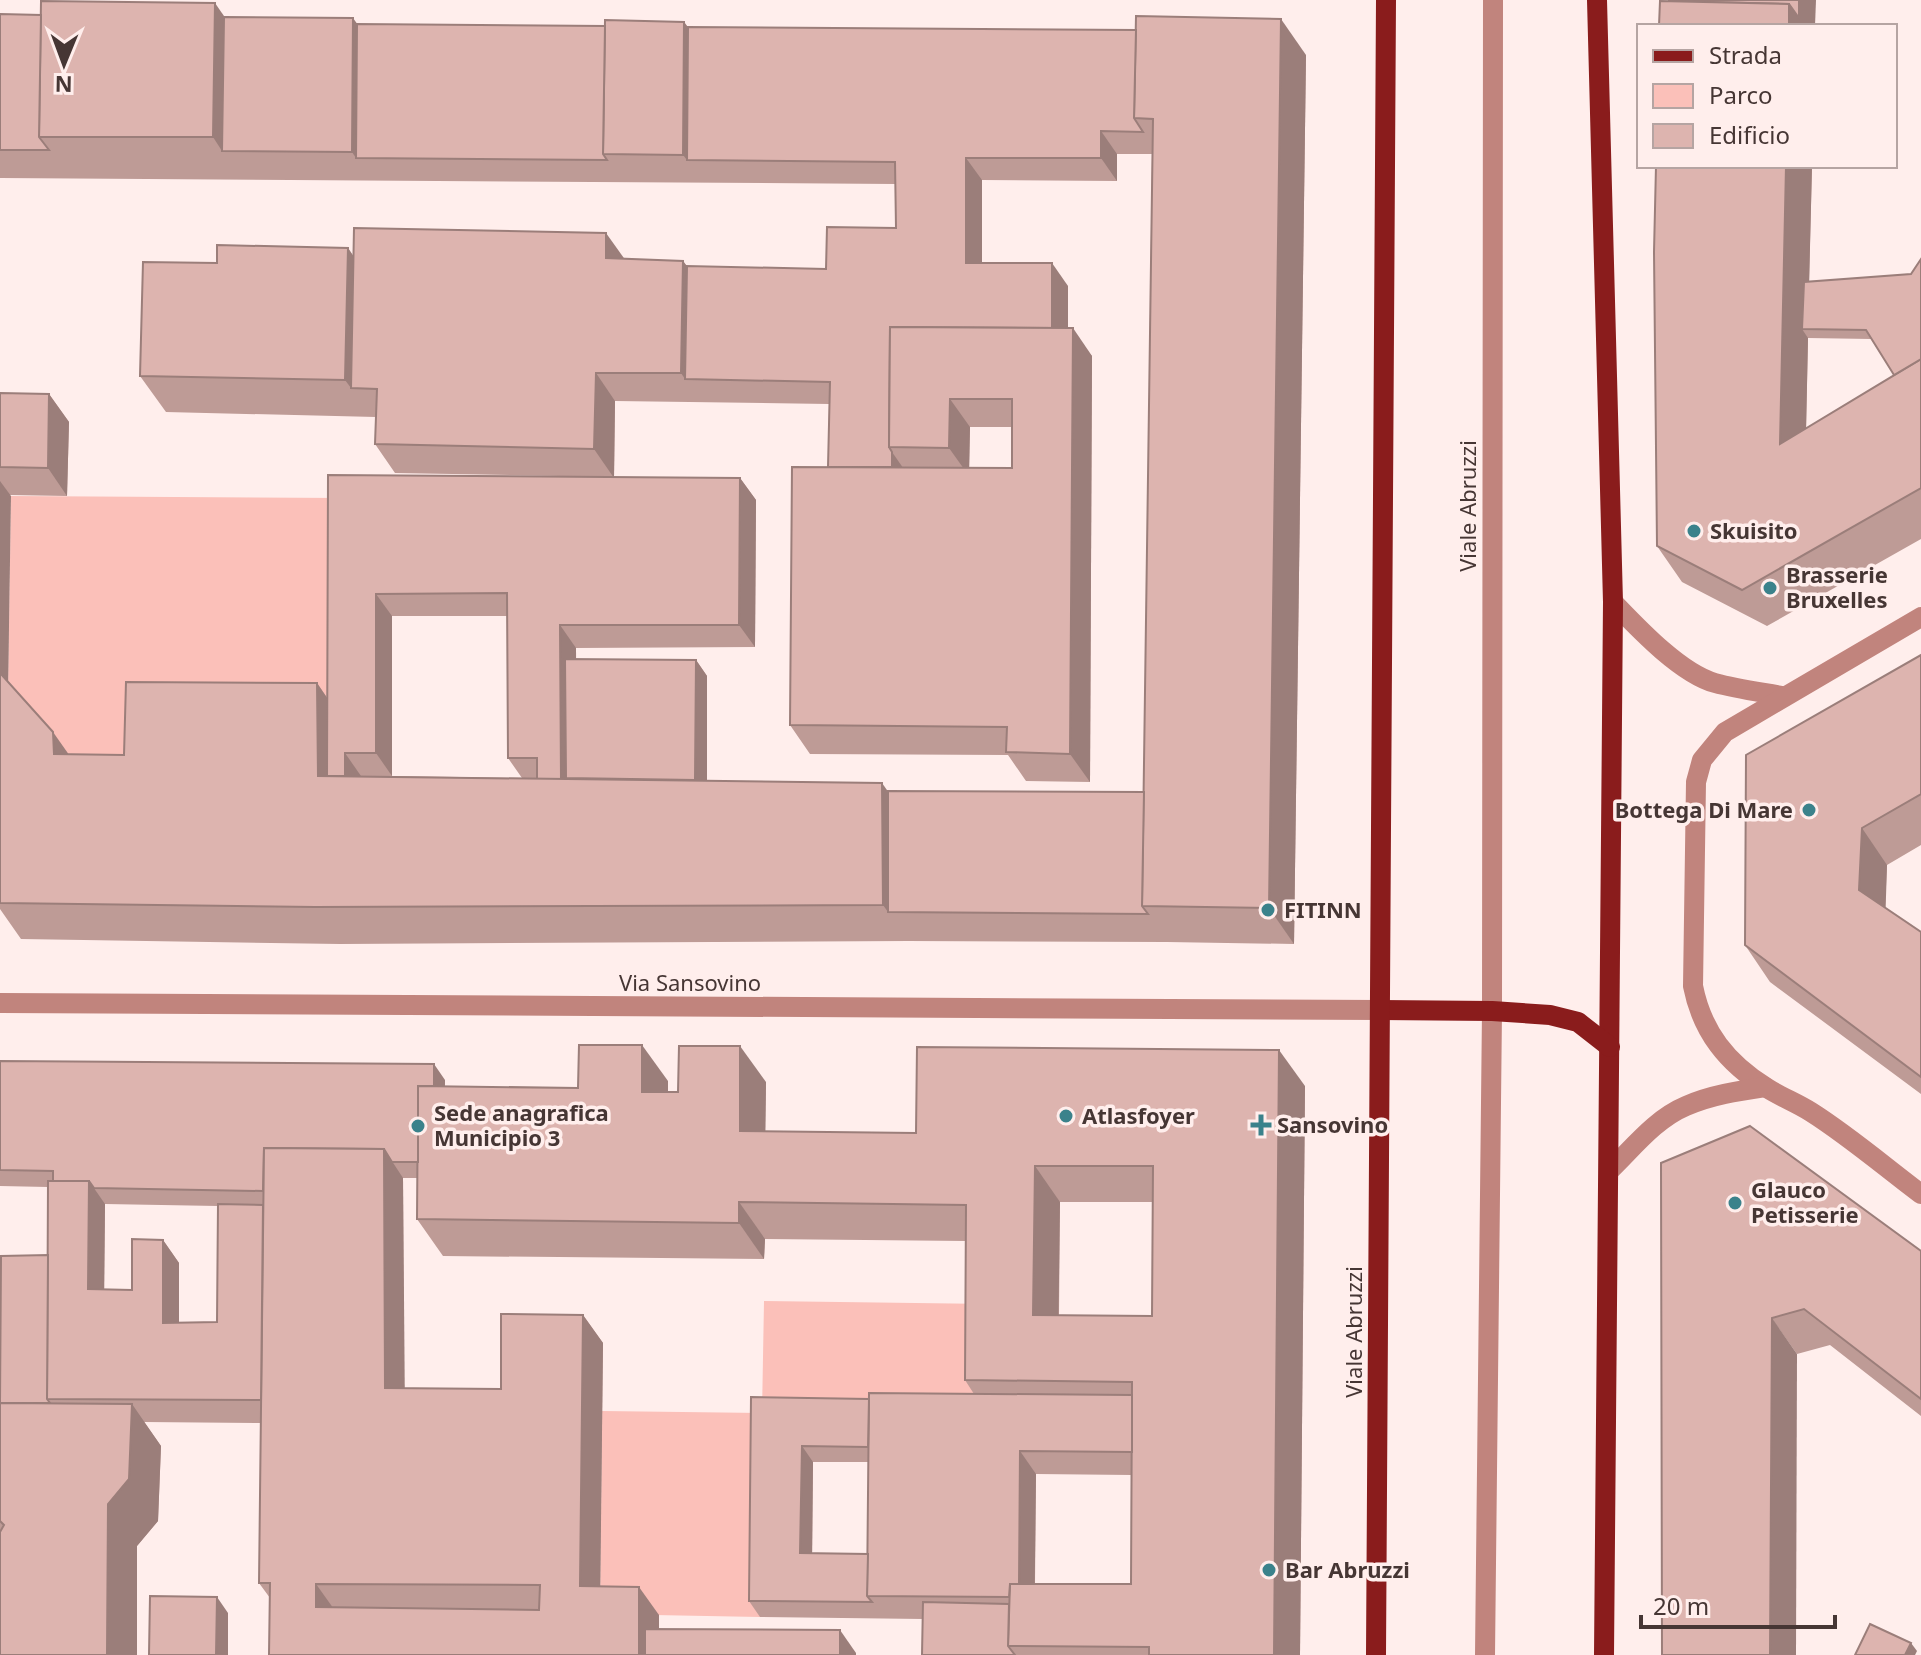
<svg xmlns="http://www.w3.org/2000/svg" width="1921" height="1655" viewBox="0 0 1921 1655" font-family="'Noto Sans',sans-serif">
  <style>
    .green { fill: #fbc0b9 }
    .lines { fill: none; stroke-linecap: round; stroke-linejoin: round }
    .minor { stroke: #c1847d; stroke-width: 20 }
    .major { stroke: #8a1c1c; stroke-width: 20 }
    .wall { fill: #be9b96; fill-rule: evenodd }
    .shaded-wall { fill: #9b7e7a }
    .building { fill: #ddb4af; stroke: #9b7e7a; stroke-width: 2; fill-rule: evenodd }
    .poi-dot { fill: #3b828b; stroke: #ffeeec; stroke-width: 3 }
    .labels { text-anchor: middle; stroke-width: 7; stroke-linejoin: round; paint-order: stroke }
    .street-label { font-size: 22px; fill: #463634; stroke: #ffeeec }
    .poi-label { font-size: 22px; font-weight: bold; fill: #463634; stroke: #ffeeec; text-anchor: start }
  </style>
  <rect width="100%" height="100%" fill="#ffeeec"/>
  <g class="green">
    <polygon points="11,496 344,498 342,720 149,791 79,790 8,690"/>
    <polygon points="764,1301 991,1304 990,1416 762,1414 760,1617 600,1614 602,1411 762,1413"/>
  </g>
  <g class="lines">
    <g class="minor">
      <path d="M1613 602C1638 628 1680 673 1715 683 1737 689 1760 692 1782 696"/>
      <path d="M1921 617 1725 732 1702 760 1696 782 1693 986C1702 1032 1727 1063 1767 1088 1781 1097 1797 1103 1811 1112 1849 1136 1885 1167 1921 1194"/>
      <polyline points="0,1003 1380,1010"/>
      <path d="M1609 1171C1633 1148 1655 1119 1686 1106 1711 1095 1738 1091 1765 1087"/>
      <polyline points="1485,1655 1492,1011 1493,0"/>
    </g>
    <g class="major">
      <polyline points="1597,0 1613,602 1604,1655"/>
      <polyline points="1380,1010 1492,1011 1550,1015 1578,1022 1610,1047"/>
      <polyline points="1376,1655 1386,0"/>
    </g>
  </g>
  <g class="wall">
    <path d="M0 14 224 17 357 24 605 26 684 22 688 27 1306 55 1294 944 1167 942 908 941 340 944 21 939 0 909V393L49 394 69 422 67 496 10 495 8 682 68 754 124 755 317 683 328 699V475L560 476 395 473 375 444 376 417 166 412 140 376 217 263 348 248 353 256 625 259 683 261 687 266 826 269 896 228 895 184 0 178ZM1117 154H1152L1144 792 888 791 707 781V676L696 660 576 659V648L755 647 756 500 740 478 614 477 615 401 829 404 828 467 790 725 810 754 1008 755 1026 781 1090 782 1092 356 1068 328V286L982 263V180L1117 181ZM970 427H1012V468H969ZM392 616H507L508 758 522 778 392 776Z"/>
    <path d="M1656 166H1812L1809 282 1911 274 1921 259V539L1767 626 1682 582 1657 546ZM1808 338 1871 339 1894 375 1806 428Z"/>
    <polygon points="1921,655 1921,845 1887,865 1885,908 1921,932 1921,1094 1770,982 1745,945"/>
    <path d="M0 1061 445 1080V1087L578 1088 668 1081V1092H678L766 1082 765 1131 916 1133 1305 1086 1300 1655H922L923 1619 760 1617 749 1601 751 1397 869 1399 974 1394 965 1380 966 1241 765 1239 764 1259 443 1256 417 1219 418 1178H403L404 1389H501L583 1315 603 1343 600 1586 659 1615V1629L856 1653 269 1655 270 1598 259 1583 261 1423 144 1422 161 1446 158 1521 137 1546 0 1655V1403L48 1255V1187L0 1186ZM1060 1202H1153L1152 1316 1059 1315ZM105 1204 218 1206 217 1322H179V1263L163 1240 132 1290 104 1289ZM813 1462H868V1554L812 1553ZM1036 1474 1132 1475 1131 1584H1035Z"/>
    <polygon points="1661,1163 1921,1251 1921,1416 1830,1345 1797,1354"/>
  </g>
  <g class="shaded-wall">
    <polygon points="1799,0 1816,0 1815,26 1789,26 1789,4"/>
    <polygon points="215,3 244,45 222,151 213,137"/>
    <polygon points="353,18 373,46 356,158 352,152"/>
    <polygon points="1281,19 1306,55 1294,944 1269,908"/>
    <polygon points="684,22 704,50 687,160 683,155"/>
    <polygon points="1101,131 1117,154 1117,181 1101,158"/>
    <polygon points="966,158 982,180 982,286 966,263"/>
    <polygon points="1786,166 1812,166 1808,329 1802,329 1808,338 1805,480 1780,444"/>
    <polygon points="606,233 626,261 606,258"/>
    <polygon points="348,248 373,285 351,388 345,380"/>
    <polygon points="683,261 703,289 685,379 681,373"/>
    <polygon points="1052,263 1068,286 1068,356 1052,333"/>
    <polygon points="1073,328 1092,356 1090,782 1070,754"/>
    <polygon points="596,373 615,401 614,478 594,449"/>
    <polygon points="49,394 69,422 67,496 48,468"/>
    <polygon points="950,399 970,427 969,476 949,448"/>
    <polygon points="892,452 908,475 892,473"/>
    <polygon points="740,478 756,500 755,647 739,625"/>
    <polygon points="0,481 11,496 8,690 0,678"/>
    <polygon points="376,594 392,616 392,776 376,753"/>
    <polygon points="560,625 576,648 577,779 561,792"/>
    <polygon points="696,660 707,676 707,796 695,780"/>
    <polygon points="317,683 342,720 343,789 318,776"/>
    <polygon points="53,732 79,769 54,754"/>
    <polygon points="345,753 361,776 345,789"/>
    <polygon points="882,783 908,820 888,912 883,905"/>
    <polygon points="1862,828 1887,865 1885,927 1859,890"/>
    <polygon points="642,1045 668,1081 668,1129 642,1092"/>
    <polygon points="740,1046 766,1082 765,1167 740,1131"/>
    <polygon points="1279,1050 1305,1086 1300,1655 1274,1655"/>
    <polygon points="434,1064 445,1080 443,1178 432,1162"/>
    <polygon points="384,1149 403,1178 405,1417 385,1388"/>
    <polygon points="1035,1166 1060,1202 1058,1351 1033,1315"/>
    <polygon points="89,1181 105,1204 104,1312 88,1289"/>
    <polygon points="739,1202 765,1239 764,1259 739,1223"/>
    <polygon points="163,1240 179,1263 179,1345 163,1323"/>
    <polygon points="583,1315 603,1343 600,1614 580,1586"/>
    <polygon points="1772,1318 1797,1354 1796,1655 1770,1655"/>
    <polygon points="132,1404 161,1446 158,1521 137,1546 137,1655 107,1655 108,1504"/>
    <polygon points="802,1446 813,1462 812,1569 800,1553"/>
    <polygon points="1020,1451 1036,1474 1034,1646 1019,1597"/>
    <polygon points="316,1584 336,1612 316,1607"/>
    <polygon points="639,1587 659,1615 659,1655 639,1655"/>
    <polygon points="217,1597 228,1613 228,1655 216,1655"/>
    <polygon points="840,1630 856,1653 856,1655 840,1655"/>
    <polygon points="1911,1643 1917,1651 1915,1655 1905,1655"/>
  </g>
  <g class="building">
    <polygon points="1669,0 1799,0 1799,18 1789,4 1669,1"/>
    <polygon points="41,1 215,3 213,137 39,137"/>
    <polygon points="1660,1 1789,4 1789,26 1659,26"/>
    <polygon points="0,14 41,15 39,137 49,150 0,150"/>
    <polygon points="1136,16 1281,19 1269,908 1142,906 1153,119 1134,118"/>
    <polygon points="224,17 353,18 352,152 222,151"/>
    <polygon points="605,20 684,22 683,155 603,154"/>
    <polygon points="357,24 605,26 603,154 607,160 356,158"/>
    <polygon points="688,27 1136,30 1134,118 1143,132 1101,131 1101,158 966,158 966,263 1052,263 1052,328 890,327 889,447 892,452 892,467 828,467 830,382 685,379 687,266 826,269 827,227 896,228 895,162 687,160"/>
    <polygon points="1656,166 1786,166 1780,444 1921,359 1921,488 1742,590 1657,546 1654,252"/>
    <polygon points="354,228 606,233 606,258 683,261 681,373 596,373 594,449 375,444 377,389 351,388"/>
    <polygon points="217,245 348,248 345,380 140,376 143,262 217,263"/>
    <polygon points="1921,259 1921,359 1894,375 1866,330 1802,329 1804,282 1911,274"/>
    <polygon points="890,327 1073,328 1070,754 1006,752 1007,727 790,725 792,467 1012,468 1012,399 950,399 949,448 889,447"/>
    <polygon points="0,393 49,394 48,468 0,467"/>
    <polygon points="328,475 740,478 739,625 560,625 561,779 537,779 537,758 508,758 507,593 376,594 376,753 345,753 345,776 327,776"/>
    <polygon points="1921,655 1921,794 1862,828 1859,890 1921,932 1921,1077 1745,945 1746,755"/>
    <polygon points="565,659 696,660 695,780 566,778"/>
    <polygon points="0,673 53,732 54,754 124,755 126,682 317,683 318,776 882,783 883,905 315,907 0,903"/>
    <polygon points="888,791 1144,792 1142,906 1148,914 888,912"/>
    <path d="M579 1045H642V1092H678L679 1046H740V1131L916 1133 917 1047 1279 1050 1274 1655H1149V1647L1008 1646 1010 1584H1131L1132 1382 965 1380 966 1205 739 1202V1223L417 1219 418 1086 578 1088ZM1035 1166H1153L1152 1316 1033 1315Z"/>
    <polygon points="0,1061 434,1064 434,1086 418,1086 418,1162 392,1162 384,1149 264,1148 263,1191 94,1188 89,1181 53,1181 53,1171 0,1170"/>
    <polygon points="1750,1126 1921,1251 1921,1399 1804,1309 1772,1318 1770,1655 1662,1655 1661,1163"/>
    <path d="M264 1148 384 1149 385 1388 501 1389V1314L583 1315 580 1586 639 1587V1655H269L270 1583H259ZM316 1584 540 1585 539 1610 316 1607Z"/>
    <polygon points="48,1181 89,1181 88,1289 132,1290 132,1239 163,1240 163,1323 217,1322 218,1204 263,1205 261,1400 47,1399"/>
    <polygon points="48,1255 47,1399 50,1403 0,1403 1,1256"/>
    <polygon points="869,1393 1132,1395 1132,1452 1020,1451 1019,1584 1010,1584 1009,1597 867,1596"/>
    <polygon points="751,1397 869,1399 868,1447 802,1446 800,1553 868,1554 867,1596 872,1602 749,1601"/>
    <polygon points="0,1403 132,1404 129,1479 108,1504 107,1655 0,1655 0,1532 4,1525 0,1521"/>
    <polygon points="150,1596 217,1597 216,1655 149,1655"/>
    <polygon points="923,1602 1009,1604 1008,1646 1015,1655 922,1655"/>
    <polygon points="1870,1624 1911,1643 1905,1655 1855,1655"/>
    <polygon points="645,1629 840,1630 840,1655 645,1655"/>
  </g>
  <g class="poi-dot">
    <circle cx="1694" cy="531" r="8"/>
    <circle cx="1770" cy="588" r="8"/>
    <circle cx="1809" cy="810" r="8"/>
    <circle cx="1268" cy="910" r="8"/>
    <circle cx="1066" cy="1116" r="8"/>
    <path d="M1257 1113h8v8h8v8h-8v8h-8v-8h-8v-8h8z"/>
    <circle cx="418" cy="1126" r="8"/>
    <circle cx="1735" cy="1203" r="8"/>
    <circle cx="1269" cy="1570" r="8"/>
  </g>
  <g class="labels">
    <g class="street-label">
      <text transform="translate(1468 506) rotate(-90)" y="8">Viale Abruzzi</text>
      <text x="690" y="991">Via Sansovino</text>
      <text transform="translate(1354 1332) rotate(-90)" y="8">Viale Abruzzi</text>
    </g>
    <g class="poi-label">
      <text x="1710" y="539">Skuisito</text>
      <text x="1786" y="583">Brasserie<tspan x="1786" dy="25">Bruxelles</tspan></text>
      <text x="1793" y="818" text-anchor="end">Bottega Di Mare</text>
      <text x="1284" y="918">FITINN</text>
      <text x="434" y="1121">Sede anagrafica<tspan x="434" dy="25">Municipio 3</tspan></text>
      <text x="1082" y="1124">Atlasfoyer</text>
      <text x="1277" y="1133">Sansovino</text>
      <text x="1751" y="1198">Glauco<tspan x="1751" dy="25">Petisserie</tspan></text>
      <text x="1285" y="1578">Bar Abruzzi</text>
    </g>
  </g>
  <rect x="1637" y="24" width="260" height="144" fill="#ffeeec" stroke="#b5a4a2" stroke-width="2"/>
  <rect x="1653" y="50" width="40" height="12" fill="#8a1c1c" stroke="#b5a4a2" stroke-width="2"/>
  <text x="1709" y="64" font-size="24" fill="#463634">Strada</text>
  <rect x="1653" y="84" width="40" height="24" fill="#fbc0b9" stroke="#b5a4a2" stroke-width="2"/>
  <text x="1709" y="104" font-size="24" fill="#463634">Parco</text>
  <rect x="1653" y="124" width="40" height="24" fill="#ddb4af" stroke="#b5a4a2" stroke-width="2"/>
  <text x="1709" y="144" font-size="24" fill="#463634">Edificio</text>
  <g transform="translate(64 64) rotate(181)" stroke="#ffeeec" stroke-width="6" paint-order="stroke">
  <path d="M0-6L14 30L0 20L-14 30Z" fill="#463634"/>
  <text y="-12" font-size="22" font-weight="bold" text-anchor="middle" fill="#463634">N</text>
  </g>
  <path d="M1641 1615v12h194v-12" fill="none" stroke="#463634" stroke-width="4"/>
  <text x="1653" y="1615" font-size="24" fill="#463634" stroke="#ffeeec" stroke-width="6" paint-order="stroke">20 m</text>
</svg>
